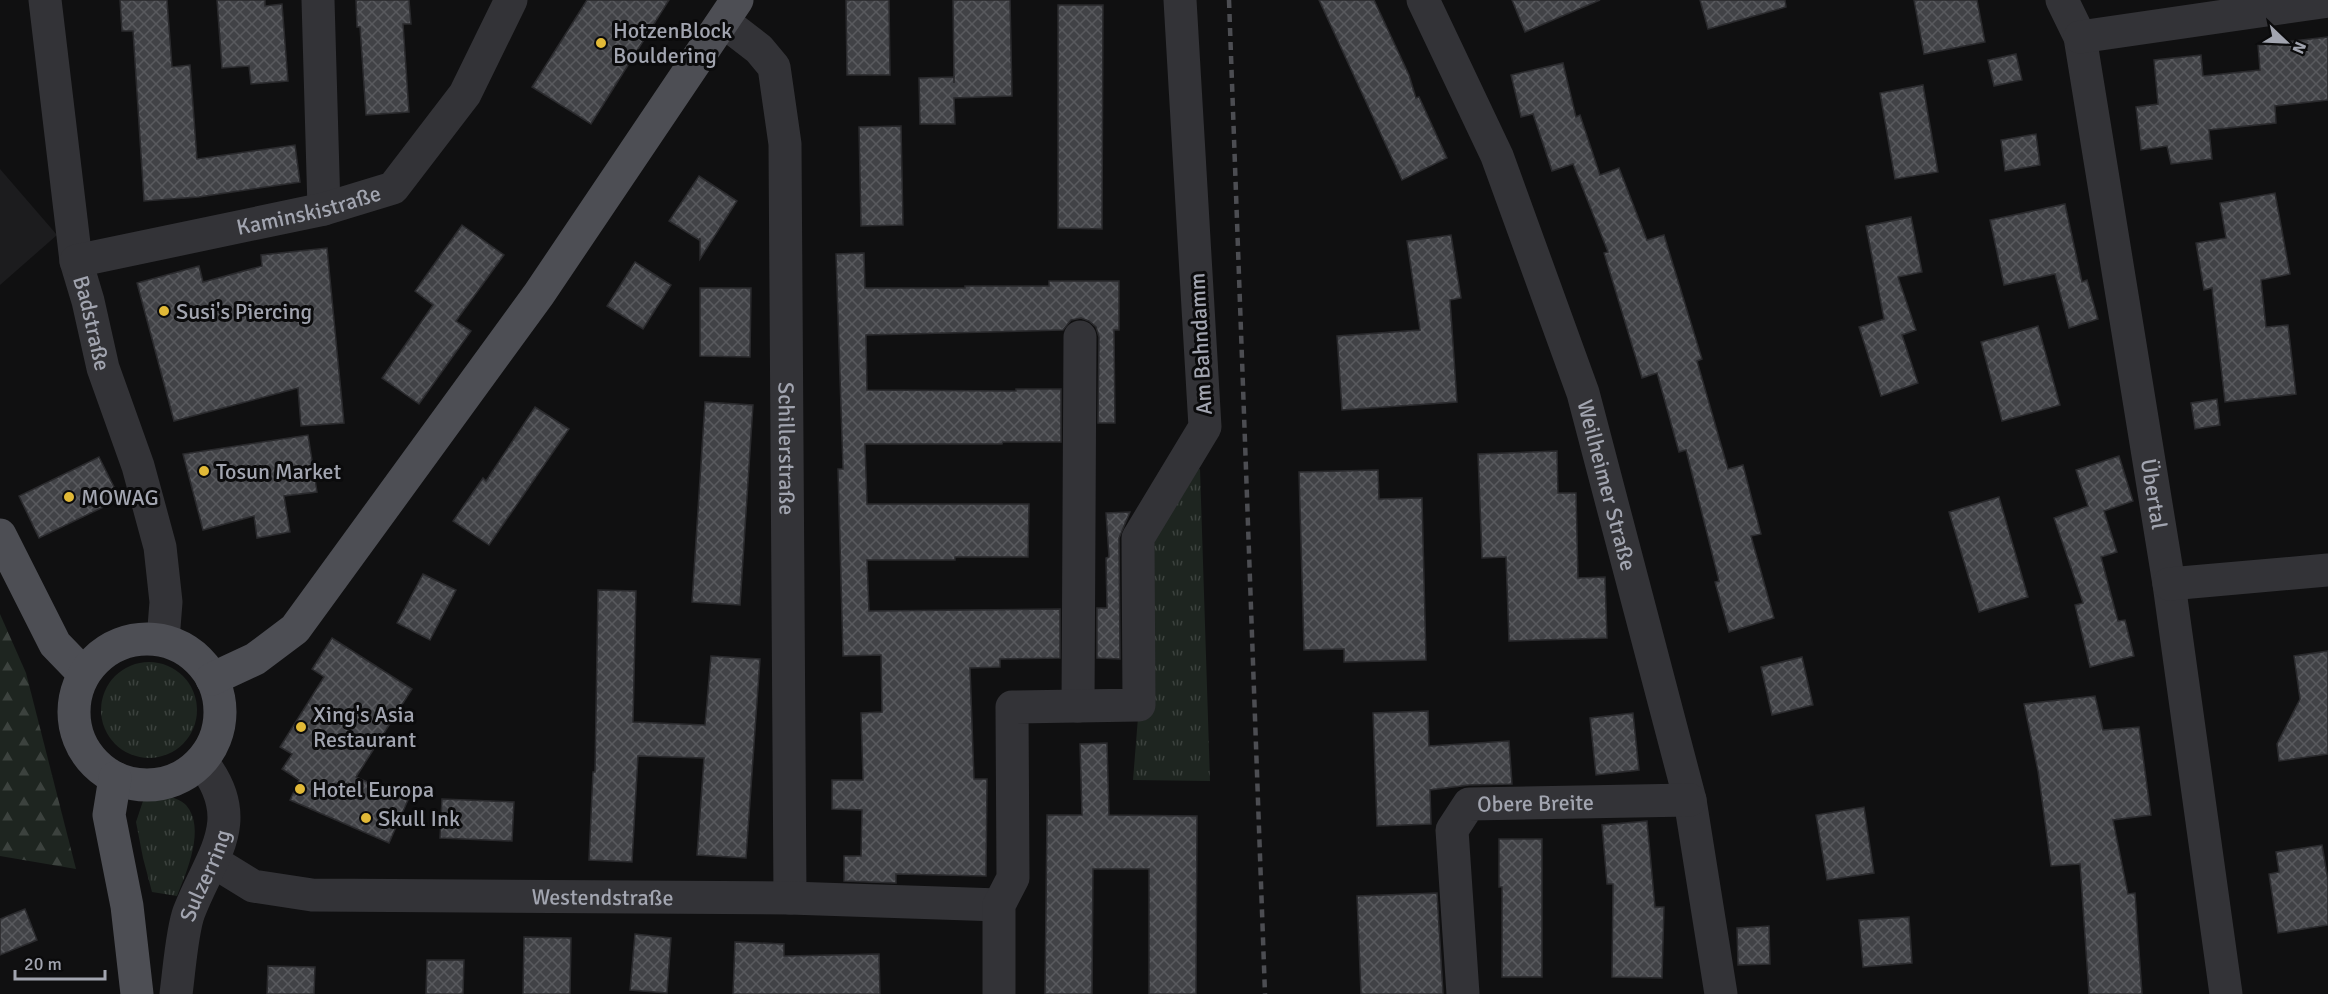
<svg xmlns="http://www.w3.org/2000/svg" width="2328" height="994" viewBox="0 0 2328 994" font-family="Signika,sans-serif">
  <style>
    .built { fill: #1c1c1e }
    .grass { fill: url(#grass-tufts) }
    .forest { fill: url(#forest-firs) }
    .building { fill: url(#building-cross-hatch); stroke: #2a2a2d; stroke-width: 1.5 }
    .lines { fill: none; stroke-linecap: round; stroke-linejoin: round }
    .minor { stroke: #333337; stroke-width: 33 }
    .major { stroke: #4d4e54; stroke-width: 33 }
    .rail { stroke: #4c4d52; stroke-width: 4.5; stroke-dasharray: 8 6; stroke-linecap: butt }
    .poi-dot { fill: #e1b937; stroke: #0b0b0c; stroke-width: 2 }
    .labels { text-anchor: middle; stroke-width: 6; stroke-linejoin: round; paint-order: stroke }
    .poi-label { font-size: 22px; fill: #a2a5b0; stroke: #0b0b0c; text-anchor: start }
    .street-label { font-size: 22px; fill: #a2a5b0; stroke: #0b0b0c }
  </style>
  <defs>
    <pattern id="grass-tufts" width="24" height="20" patternUnits="userSpaceOnUse" patternTransform="scale(1.5)"><rect width="24" height="20" fill="#1e2520"/><path d="M3 7l-1-3M5 7V3M7 7l1-3M15 17l-1-3M17 17v-4M19 17l1-3" fill="none" stroke="#3c423e"/></pattern>
    <pattern id="forest-firs" width="22" height="20" patternUnits="userSpaceOnUse" patternTransform="scale(1.5)"><rect width="22" height="20" fill="#1e2520"/><path d="M5 1l3.5 6h-7zM16 11l3.5 6h-7z" fill="#3c423e"/></pattern>
    <pattern id="building-cross-hatch" width="8" height="8" patternUnits="userSpaceOnUse" patternTransform="scale(1.5)"><rect width="8" height="8" fill="#414246"/><path d="M0 0l8 8M0 8l8-8" fill="none" stroke="#595a5e"/></pattern>
  </defs>
  <rect width="100%" height="100%" fill="#101011"/>
  <polygon class="built" points="0,169 57,235 0,285"/>
  <g class="grass">
    <polygon points="1200,469 1210,781 1133,780 1139,705 1138,538 1176,475"/>
    <circle cx="149" cy="710" r="48"/>
    <path d="M164 794C171 797 181 800 186 805 206 828 187 871 177 896L152 892 143 858 136 822 143 801Z"/>
  </g>
  <polygon class="forest" points="0,614 26,673 76,869 0,856"/>
  <g class="building">
    <polygon points="120,0 167,0 172,67 190,65 197,159 295,145 300,182 199,197 144,201 133,31 122,31"/>
    <polygon points="217,0 265,0 265,6 282,4 288,81 251,84 249,66 222,68"/>
    <polygon points="356,0 409,0 411,24 403,24 409,112 366,115 360,27 357,27"/>
    <polygon points="587,0 669,0 591,124 532,87"/>
    <polygon points="846,0 889,0 890,75 847,75"/>
    <polygon points="953,0 1010,0 1012,96 954,98 955,124 920,124 919,78 954,77 954,83"/>
    <polygon points="1319,0 1374,0 1409,75 1416,98 1419,97 1447,158 1402,180"/>
    <polygon points="1512,0 1600,0 1525,32"/>
    <polygon points="1700,0 1785,0 1786,7 1708,29"/>
    <polygon points="1914,0 1977,0 1985,42 1924,54"/>
    <polygon points="1058,5 1103,5 1102,229 1058,228"/>
    <polygon points="2328,37 2328,100 2275,106 2276,123 2209,130 2212,159 2171,164 2167,146 2141,150 2136,107 2158,104 2154,60 2201,55 2203,76 2260,70 2258,45"/>
    <polygon points="2016,54 2022,80 1994,86 1988,60"/>
    <polygon points="1563,63 1576,117 1580,115 1600,175 1619,168 1647,240 1664,235 1702,359 1697,361 1728,469 1743,465 1761,534 1751,536 1774,618 1729,632 1715,582 1719,581 1686,450 1679,452 1657,373 1642,378 1604,253 1608,252 1573,164 1552,171 1533,114 1521,117 1511,75"/>
    <polygon points="1923,85 1938,172 1895,179 1880,93"/>
    <polygon points="901,126 903,225 861,226 859,127"/>
    <polygon points="2036,134 2040,165 2005,171 2001,140"/>
    <polygon points="699,176 737,201 700,259 700,238 699,240 669,221"/>
    <polygon points="2275,193 2290,274 2261,280 2266,327 2288,325 2296,394 2225,402 2212,288 2204,290 2196,243 2226,238 2220,203"/>
    <polygon points="2065,204 2082,282 2087,280 2098,319 2069,328 2055,274 2004,285 1990,220"/>
    <polygon points="1911,217 1922,272 1898,277 1916,330 1902,335 1918,383 1881,396 1859,327 1884,319 1866,226"/>
    <polygon points="462,225 504,255 456,321 471,331 419,404 382,378 433,305 415,291"/>
    <polygon points="1451,235 1461,298 1450,300 1457,402 1342,410 1337,336 1420,330 1407,241"/>
    <polygon points="327,248 344,423 301,426 298,388 174,421 137,283 199,266 203,282 262,266 261,255"/>
    <polygon points="864,253 865,288 965,288 965,286 1049,286 1049,281 1119,281 1119,330 1114,330 1115,423 1098,423 1099,337 1096,327 1089,321 1081,318 1071,320 1063,330 866,335 867,390 1016,391 1016,389 1061,389 1061,442 1003,442 1002,444 865,444 867,504 1029,504 1028,557 955,557 955,560 867,560 869,611 1060,609 1060,658 1000,659 1000,667 970,668 974,779 987,779 986,876 896,874 896,883 844,881 844,856 861,856 862,810 832,809 832,780 863,780 861,713 882,712 881,655 843,656 838,469 843,469 836,254"/>
    <polygon points="635,262 671,285 643,329 607,306"/>
    <polygon points="700,288 751,288 750,357 700,356"/>
    <polygon points="2038,326 2060,405 2002,421 1981,342"/>
    <polygon points="2217,399 2220,425 2195,429 2191,403"/>
    <polygon points="705,402 753,405 740,605 692,602"/>
    <polygon points="535,407 569,429 489,545 453,521 483,478 486,481"/>
    <polygon points="308,435 317,492 284,496 290,532 257,538 254,516 203,530 183,454"/>
    <polygon points="1557,451 1558,493 1576,493 1578,578 1605,577 1607,638 1509,641 1506,557 1482,558 1478,454"/>
    <polygon points="2119,456 2133,501 2104,511 2117,552 2101,557 2118,621 2125,620 2134,656 2090,667 2075,605 2083,603 2054,518 2088,506 2076,470"/>
    <polygon points="99,457 120,499 39,538 19,496"/>
    <polygon points="1378,470 1379,499 1422,498 1426,660 1344,662 1344,649 1304,650 1299,472"/>
    <polygon points="1999,497 2028,597 1979,612 1949,512"/>
    <polygon points="1130,512 1119,538 1120,659 1097,658 1097,608 1107,608 1106,558 1109,557 1106,513"/>
    <polygon points="423,574 456,590 430,640 397,623"/>
    <polygon points="598,590 636,591 633,722 705,725 711,656 760,659 746,858 697,855 704,758 638,756 632,862 589,860 593,772 595,772"/>
    <polygon points="332,638 412,689 356,777 408,800 389,843 290,800 299,780 282,769 292,754 280,747 324,677 312,669"/>
    <polygon points="2328,651 2328,754 2279,761 2277,744 2300,699 2294,656"/>
    <polygon points="1802,657 1813,705 1772,715 1761,667"/>
    <polygon points="2095,696 2103,730 2139,727 2151,815 2113,820 2128,894 2135,893 2142,994 2089,994 2080,864 2051,866 2038,771 2024,704"/>
    <polygon points="1428,711 1429,746 1509,741 1512,784 1469,785 1430,790 1431,824 1377,826 1373,713"/>
    <polygon points="1633,713 1639,770 1596,775 1590,718"/>
    <polygon points="1107,743 1109,815 1197,816 1196,994 1149,994 1149,869 1093,869 1092,994 1045,994 1047,815 1082,815 1080,744"/>
    <polygon points="442,799 514,802 512,841 440,838"/>
    <polygon points="1864,807 1874,873 1827,880 1816,815"/>
    <polygon points="1647,821 1655,907 1664,907 1662,978 1612,977 1613,884 1607,884 1602,825"/>
    <polygon points="1499,839 1542,839 1542,977 1502,977 1502,887 1499,887"/>
    <polygon points="2322,845 2328,880 2328,925 2278,933 2269,874 2279,872 2276,852"/>
    <polygon points="1437,893 1443,994 1361,994 1357,896"/>
    <polygon points="25,909 37,940 0,955 0,919"/>
    <polygon points="1909,917 1912,963 1863,967 1859,920"/>
    <polygon points="1769,926 1770,964 1738,965 1737,928"/>
    <polygon points="635,934 671,938 667,993 630,990"/>
    <polygon points="524,937 571,938 570,994 523,994"/>
    <polygon points="735,942 784,944 784,956 879,954 880,994 733,994"/>
    <polygon points="427,960 464,960 463,994 426,994"/>
    <polygon points="268,966 315,967 314,994 267,994"/>
  </g>
  <g class="lines">
    <g class="minor">
      <path id="s1" d="M45 0 76 261 88 301 103 368 138 466 160 547 166 602 163 640"/>
      <polyline points="318,0 324,209"/>
      <path id="s2" d="M1423 0 1497 156 1583 393 1690 800 1721 994"/>
      <path id="s3" d="M2062 0 2080 37 2169 584 2226 994"/>
      <path id="s4" d="M724 22 759 49 774 67 785 144 790 898"/>
      <polyline points="2080,37 2328,1"/>
      <path id="s5" d="M76 261 324 209 393 188 465 94 511 0"/>
      <polyline points="2169,584 2328,570"/>
      <polyline points="1078,706 1080,337"/>
      <path id="s6" d="M214 862 253 886 312 895 790 898 999 905"/>
      <path id="s7" d="M176 994C179 972 182 930 189 912 211 855 248 821 202 762"/>
      <polyline points="999,994 999,905 1013,878 1012,707 1139,705 1138,538 1205,427 1180,0"/>
      <path id="s8" d="M1463 994 1452 830 1469 804 1690 800"/>
    </g>
    <g class="major">
      <polyline points="0,535 55,644 83,673"/>
      <circle cx="147" cy="712" r="73"/>
      <polyline points="212,679 255,659 295,629 539,294 737,0"/>
      <polyline points="115,778 109,815 127,906 137,994"/>
    </g>
    <polyline class="rail" points="1229,0 1265,994"/>
  </g>
  <g class="poi-dot">
    <circle cx="601" cy="43" r="6"/>
    <circle cx="164" cy="311" r="6"/>
    <circle cx="204" cy="471" r="6"/>
    <circle cx="69" cy="497" r="6"/>
    <circle cx="301" cy="727" r="6"/>
    <circle cx="300" cy="789" r="6"/>
    <circle cx="366" cy="818" r="6"/>
  </g>
  <g class="labels">
    <g class="poi-label">
      <text x="613" y="38">HotzenBlock<tspan x="613" dy="25">Bouldering</tspan></text>
      <text x="176" y="319">Susi's Piercing</text>
      <text x="216" y="479">Tosun Market</text>
      <text x="81" y="505">MOWAG</text>
      <text x="313" y="722">Xing's Asia<tspan x="313" dy="25">Restaurant</tspan></text>
      <text x="312" y="797">Hotel Europa</text>
      <text x="378" y="826">Skull Ink</text>
    </g>
    <g class="street-label">
      <text dy="8" stroke="none"><textPath href="#s5" startOffset="238">Kaminskistraße</textPath></text>
      <text dy="8" stroke="none"><textPath href="#s1" startOffset="327">Badstraße</textPath></text>
      <text transform="translate(1200 344) rotate(-93)" y="8">Am Bahndamm</text>
      <text dy="8" stroke="none"><textPath href="#s4" startOffset="450">Schillerstraße</textPath></text>
      <text dy="8" stroke="none"><textPath href="#s2" startOffset="520">Weilheimer Straße</textPath></text>
      <text dy="8" stroke="none"><textPath href="#s3" startOffset="504">Übertal</textPath></text>
      <text dy="8" stroke="none"><textPath href="#s8" startOffset="262">Obere Breite</textPath></text>
      <text dy="8" stroke="none"><textPath href="#s7" startOffset="123">Sulzerring</textPath></text>
      <text dy="8" stroke="none"><textPath href="#s6" startOffset="396">Westendstraße</textPath></text>
    </g>
  </g>
  <g transform="translate(2286 42) rotate(113)" stroke="#0b0b0c" stroke-width="4.5" paint-order="stroke">
  <path d="M0-4.5L10 22L0 15L-10 22Z" fill="#a2a5b0"/>
  <text y="-9" font-size="16" font-weight="bold" text-anchor="middle" fill="#a2a5b0">N</text>
  </g>
  <path d="M15 970v9h90v-9" fill="none" stroke="#a2a5b0" stroke-width="3"/>
  <text x="24" y="970" font-size="18" fill="#a2a5b0" stroke="#0b0b0c" stroke-width="4.5" paint-order="stroke">20 m</text>
</svg>
